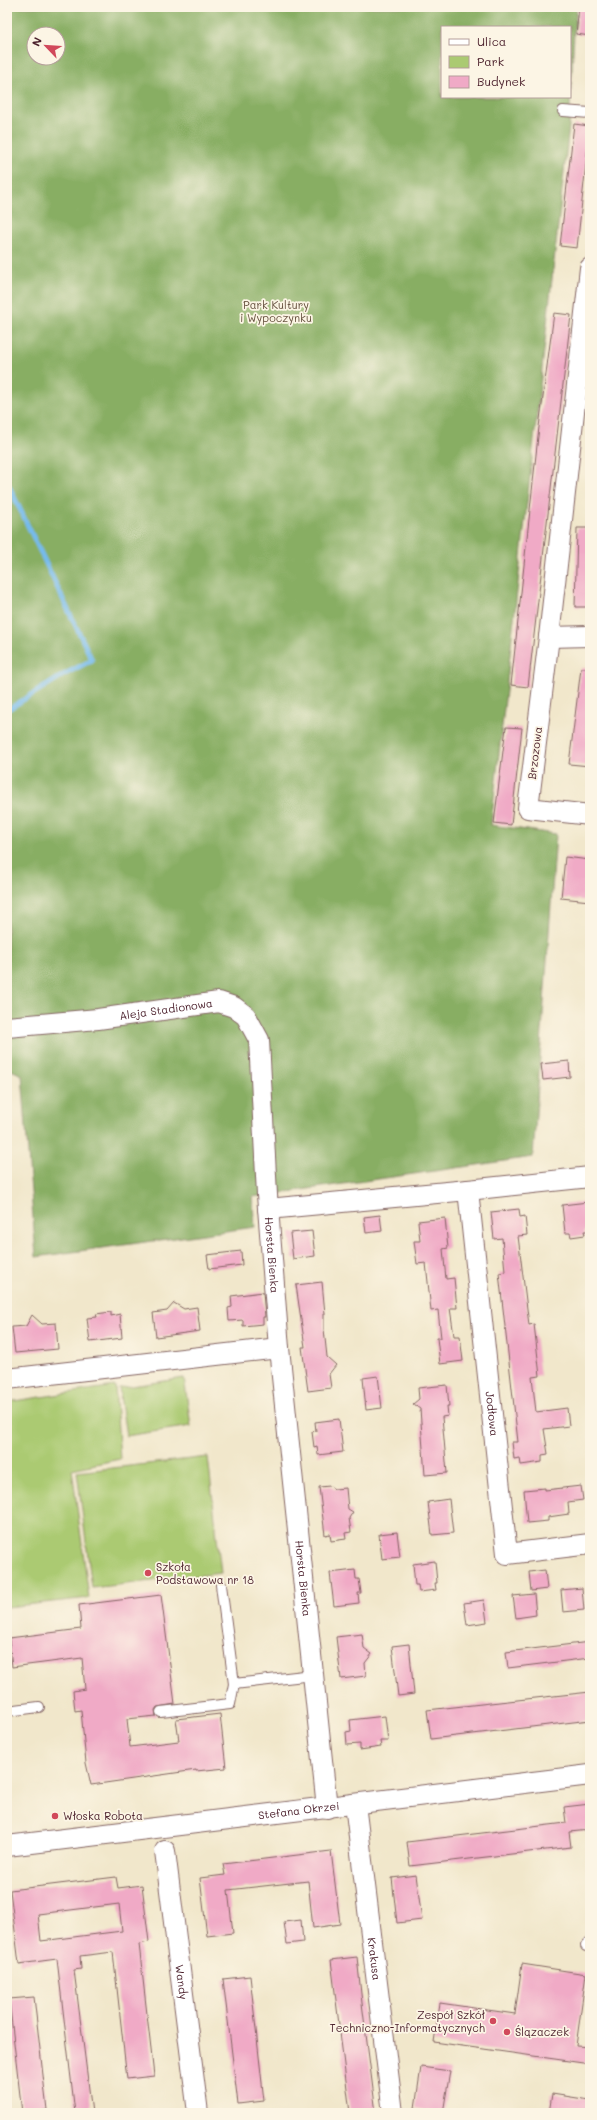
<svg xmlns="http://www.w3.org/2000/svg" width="597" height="2120" viewBox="0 0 597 2120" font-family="Mali,sans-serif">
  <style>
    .green { fill: #abca72; stroke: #7a744e }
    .forest { fill: #88ae64; stroke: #696648; fill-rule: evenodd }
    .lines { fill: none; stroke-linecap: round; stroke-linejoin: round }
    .stream { stroke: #76bbed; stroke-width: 5 }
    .building { fill: #f0aac6; fill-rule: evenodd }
    .lane-casing { stroke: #846563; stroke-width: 12 }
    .street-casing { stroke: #846563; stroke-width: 22 }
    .lane { stroke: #fff; stroke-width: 10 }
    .street { stroke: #fff; stroke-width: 20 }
    .poi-dot { fill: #d1495b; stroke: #fcf5e5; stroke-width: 1.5 }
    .labels { text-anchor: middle; stroke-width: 3.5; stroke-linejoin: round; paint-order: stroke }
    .park-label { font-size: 11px; fill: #675240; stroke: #fcf5e5 }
    .street-label { font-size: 11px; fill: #4a1f2b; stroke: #fcf5e5 }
    .poi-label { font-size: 11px; fill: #4a1f2b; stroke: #fcf5e5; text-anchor: start }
  </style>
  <rect width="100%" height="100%" fill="#fcf5e5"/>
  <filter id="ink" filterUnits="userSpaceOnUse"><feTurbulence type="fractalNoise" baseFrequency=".025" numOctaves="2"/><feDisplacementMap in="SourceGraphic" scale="8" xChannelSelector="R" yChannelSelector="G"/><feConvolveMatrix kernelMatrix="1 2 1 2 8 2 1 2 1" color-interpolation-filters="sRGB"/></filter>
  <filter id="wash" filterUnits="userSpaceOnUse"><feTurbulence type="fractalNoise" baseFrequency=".012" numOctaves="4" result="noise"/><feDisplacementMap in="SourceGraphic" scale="16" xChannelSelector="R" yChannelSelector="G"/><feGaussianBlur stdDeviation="0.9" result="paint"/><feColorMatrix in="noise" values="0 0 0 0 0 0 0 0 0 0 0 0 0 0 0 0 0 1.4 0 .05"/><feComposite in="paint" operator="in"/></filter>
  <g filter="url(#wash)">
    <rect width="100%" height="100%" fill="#f1e7cb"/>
    <g class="green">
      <polygon points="184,1378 191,1426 126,1436 119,1388"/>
      <polygon points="115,1386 120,1459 72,1469 89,1598 7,1607 7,1402"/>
      <polygon points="208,1457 221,1573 92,1588 77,1472"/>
    </g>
    <path class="forest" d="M7 7H577L574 33 569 127 491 825 556 834 533 1157 252 1197 255 1227 36 1257 22 1075 7 1068ZM442 27H570V97H442ZM34 34H58V58H34Z"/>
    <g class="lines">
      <polyline class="stream" points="7,482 92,660 65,674 7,710"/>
    </g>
    <g id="blocks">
      <g class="building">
        <polygon points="579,7 590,7 590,36 576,34"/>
        <polygon points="574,124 590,126 577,248 560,246"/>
        <polygon points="554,313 571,315 528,687 511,685 539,427"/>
        <polygon points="577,528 590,528 590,607 575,607"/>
        <polygon points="581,668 590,668 590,766 569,764"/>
        <polygon points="506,727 522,728 511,825 494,823"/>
        <polygon points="565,857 590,860 590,901 561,898"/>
        <polygon points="569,1061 570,1077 543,1080 541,1064"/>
        <polygon points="588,1202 590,1231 584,1231 585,1235 571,1237 570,1233 565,1233 562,1205"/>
        <polygon points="519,1209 520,1217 525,1216 527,1235 518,1236 529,1325 534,1324 540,1376 532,1377 536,1412 567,1408 569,1426 544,1429 548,1454 542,1455 542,1462 521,1465 520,1458 514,1459 512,1442 518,1442 499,1273 505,1272 502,1238 494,1239 491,1212"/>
        <polygon points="380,1215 382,1231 366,1233 364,1217"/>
        <polygon points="445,1218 448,1248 443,1249 446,1279 454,1278 457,1308 450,1308 454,1336 460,1336 463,1361 440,1364 437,1338 441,1338 438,1310 431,1311 426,1263 417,1264 414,1241 420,1241 418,1221"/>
        <polygon points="312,1231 315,1256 293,1259 290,1233"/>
        <polygon points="241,1251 242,1265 209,1269 207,1255"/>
        <polygon points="322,1282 325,1314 324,1314 324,1329 327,1357 336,1365 329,1374 331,1388 308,1391 302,1347 305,1347 296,1285"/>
        <polygon points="263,1292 265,1317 263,1317 263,1324 243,1326 243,1320 229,1321 228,1308 232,1307 231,1296"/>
        <polygon points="174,1303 184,1309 197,1307 200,1331 156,1337 153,1313 167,1311"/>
        <polygon points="111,1312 111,1316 120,1314 122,1338 90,1342 87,1318 97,1317 96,1314"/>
        <polygon points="32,1315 42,1324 56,1323 58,1349 15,1353 12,1327 26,1326"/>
        <polygon points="378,1376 382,1408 366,1410 363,1378"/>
        <polygon points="447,1385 449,1406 447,1406 448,1416 442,1417 447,1473 425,1475 420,1409 413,1404 419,1399 418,1388"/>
        <polygon points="339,1419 343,1452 318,1455 317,1446 314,1447 312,1432 316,1431 315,1422"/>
        <polygon points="330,1486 334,1489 346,1488 348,1509 353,1512 349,1518 351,1532 345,1533 346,1539 331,1541 330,1534 325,1535 319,1487"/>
        <polygon points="581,1486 583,1500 568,1502 569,1514 548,1517 548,1521 527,1523 524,1490 545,1488 545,1490"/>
        <polygon points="449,1499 453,1533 432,1535 428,1502"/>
        <polygon points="397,1532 400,1557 382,1559 379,1534"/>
        <polygon points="435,1561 437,1583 435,1583 436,1590 419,1592 418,1585 415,1585 413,1564"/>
        <polygon points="355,1570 356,1579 359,1579 361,1593 358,1593 359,1603 334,1606 330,1573"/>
        <polygon points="545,1570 547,1589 531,1591 529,1572"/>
        <polygon points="582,1588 584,1610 563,1612 561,1590"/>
        <polygon points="534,1594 536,1615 516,1618 513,1596"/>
        <polygon points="161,1595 175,1704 157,1707 155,1710 156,1716 127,1719 130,1747 179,1741 176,1719 220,1714 226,1768 196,1771 196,1770 91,1785 86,1763 81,1710 75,1711 73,1691 85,1689 82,1658 12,1667 9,1638 81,1629 79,1605"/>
        <polygon points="484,1600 487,1622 467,1625 464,1603"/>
        <polygon points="362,1634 364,1648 372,1654 365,1663 366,1676 341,1679 336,1637"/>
        <polygon points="590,1642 590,1658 508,1668 506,1652"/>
        <polygon points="409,1644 414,1694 398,1696 392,1646"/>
        <polygon points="590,1692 590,1720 431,1739 427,1710"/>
        <polygon points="385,1716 388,1741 380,1741 381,1747 360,1750 360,1744 347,1745 346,1732 351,1731 350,1720"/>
        <polygon points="590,1804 590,1830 569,1832 571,1847 410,1866 407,1842 566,1823 564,1807"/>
        <polygon points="331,1851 340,1924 313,1928 308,1881 228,1890 233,1933 207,1936 200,1878 225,1875 223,1864"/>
        <polygon points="416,1875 422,1920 397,1923 392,1878"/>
        <path d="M116 1877 118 1888 142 1885 149 1942 139 1944 154 2076 127 2079 113 1952 80 1956 81 1969 74 1970 92 2113H75L57 1959 19 1964 10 1890ZM119 1904 122 1931 41 1941 38 1914Z"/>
        <polygon points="301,1920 303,1942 287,1944 284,1922"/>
        <polygon points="357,1957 362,2003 376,2113 350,2113 331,1960"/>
        <polygon points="522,1964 586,1974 576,2046 590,2047 590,2064 434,2042 440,2003 515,2014"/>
        <polygon points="250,1976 264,2101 238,2104 223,1979"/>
        <polygon points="34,1997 47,2110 22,2113 9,1999"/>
        <polygon points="421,2067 450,2071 443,2113 415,2108"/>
        <polygon points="552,2094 590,2100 590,2113 549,2113"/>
      </g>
    </g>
  </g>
  <g filter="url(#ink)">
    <use href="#blocks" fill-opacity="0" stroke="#846563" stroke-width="1"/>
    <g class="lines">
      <g class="lane-casing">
        <g id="lane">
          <polyline points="563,111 590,113"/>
          <polyline points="221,1585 234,1684 313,1675"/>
          <polyline points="7,1711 39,1707"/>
          <polyline points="161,1712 230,1704 234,1684"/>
          <polyline points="586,1946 590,1942"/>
        </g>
      </g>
      <g class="street-casing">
        <g id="street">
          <polyline points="590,268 549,637 590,636"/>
          <polyline points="549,637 528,808 590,815"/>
          <path id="s1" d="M7 1027 98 1019 219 1002 234 1007 246 1016 259 1040 267 1195 279 1348 327 1808"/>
          <path id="s2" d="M468 1190 507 1554 590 1544"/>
          <polyline points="268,1209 468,1190 590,1177"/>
          <polyline points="7,1379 279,1348"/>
          <path id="s3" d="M355 1804 393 2113"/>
          <path id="s4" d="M7 1846 590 1775"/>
          <path id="s5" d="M165 1851 198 2113"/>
        </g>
      </g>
      <use href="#lane" class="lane"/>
      <use href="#street" class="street"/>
    </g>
  </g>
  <g class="poi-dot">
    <circle cx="148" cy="1573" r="4"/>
    <circle cx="55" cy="1816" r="4"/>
    <circle cx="493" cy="2021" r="4"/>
    <circle cx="507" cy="2032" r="4"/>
  </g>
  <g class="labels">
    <g class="park-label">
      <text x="276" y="309">Park Kultury<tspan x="276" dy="13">i Wypoczynku</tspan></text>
    </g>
    <g class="street-label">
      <text transform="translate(535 753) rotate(-83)" y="4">Brzozowa</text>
      <text dy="4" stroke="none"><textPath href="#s1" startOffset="160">Aleja Stadionowa</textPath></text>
      <text dy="4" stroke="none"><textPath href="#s1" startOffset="487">Horsta Bienka</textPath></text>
      <text dy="4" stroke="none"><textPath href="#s2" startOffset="225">Jodłowa</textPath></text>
      <text dy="4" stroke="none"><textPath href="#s1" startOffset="812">Horsta Bienka</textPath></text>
      <text dy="4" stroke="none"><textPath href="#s4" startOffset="294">Stefana Okrzei</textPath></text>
      <text dy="4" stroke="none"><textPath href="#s3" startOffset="156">Krakusa</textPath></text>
      <text dy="4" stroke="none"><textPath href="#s5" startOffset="132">Wandy</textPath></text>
    </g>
    <g class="poi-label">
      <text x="156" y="1571">Szkoła<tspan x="156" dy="13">Podstawowa nr 18</tspan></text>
      <text x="63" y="1820">Włoska Robota</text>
      <text x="485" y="2019" text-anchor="end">Zespół Szkół<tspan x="485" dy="13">Techniczno-Informatycznych</tspan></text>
      <text x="515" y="2036">Ślązaczek</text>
    </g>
  </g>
  <rect width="597" height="2120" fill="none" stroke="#fcf5e5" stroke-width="24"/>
  <rect x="441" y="26" width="130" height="72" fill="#fcf5e5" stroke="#b59f9b"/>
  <rect x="449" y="39" width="20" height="6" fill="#ffffff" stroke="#b59f9b"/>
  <text x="477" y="46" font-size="12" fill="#4a1f2b">Ulica</text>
  <rect x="449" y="56" width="20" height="12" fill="#abca72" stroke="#b59f9b"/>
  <text x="477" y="66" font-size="12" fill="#4a1f2b">Park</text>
  <rect x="449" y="76" width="20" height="12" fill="#f0aac6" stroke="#b59f9b"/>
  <text x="477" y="86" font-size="12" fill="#4a1f2b">Budynek</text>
  <g transform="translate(46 46) rotate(295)"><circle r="19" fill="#fcf5e5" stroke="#b59f9b"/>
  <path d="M0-3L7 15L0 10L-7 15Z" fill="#d1495b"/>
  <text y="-6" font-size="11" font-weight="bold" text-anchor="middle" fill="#4a1f2b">N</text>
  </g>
</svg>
